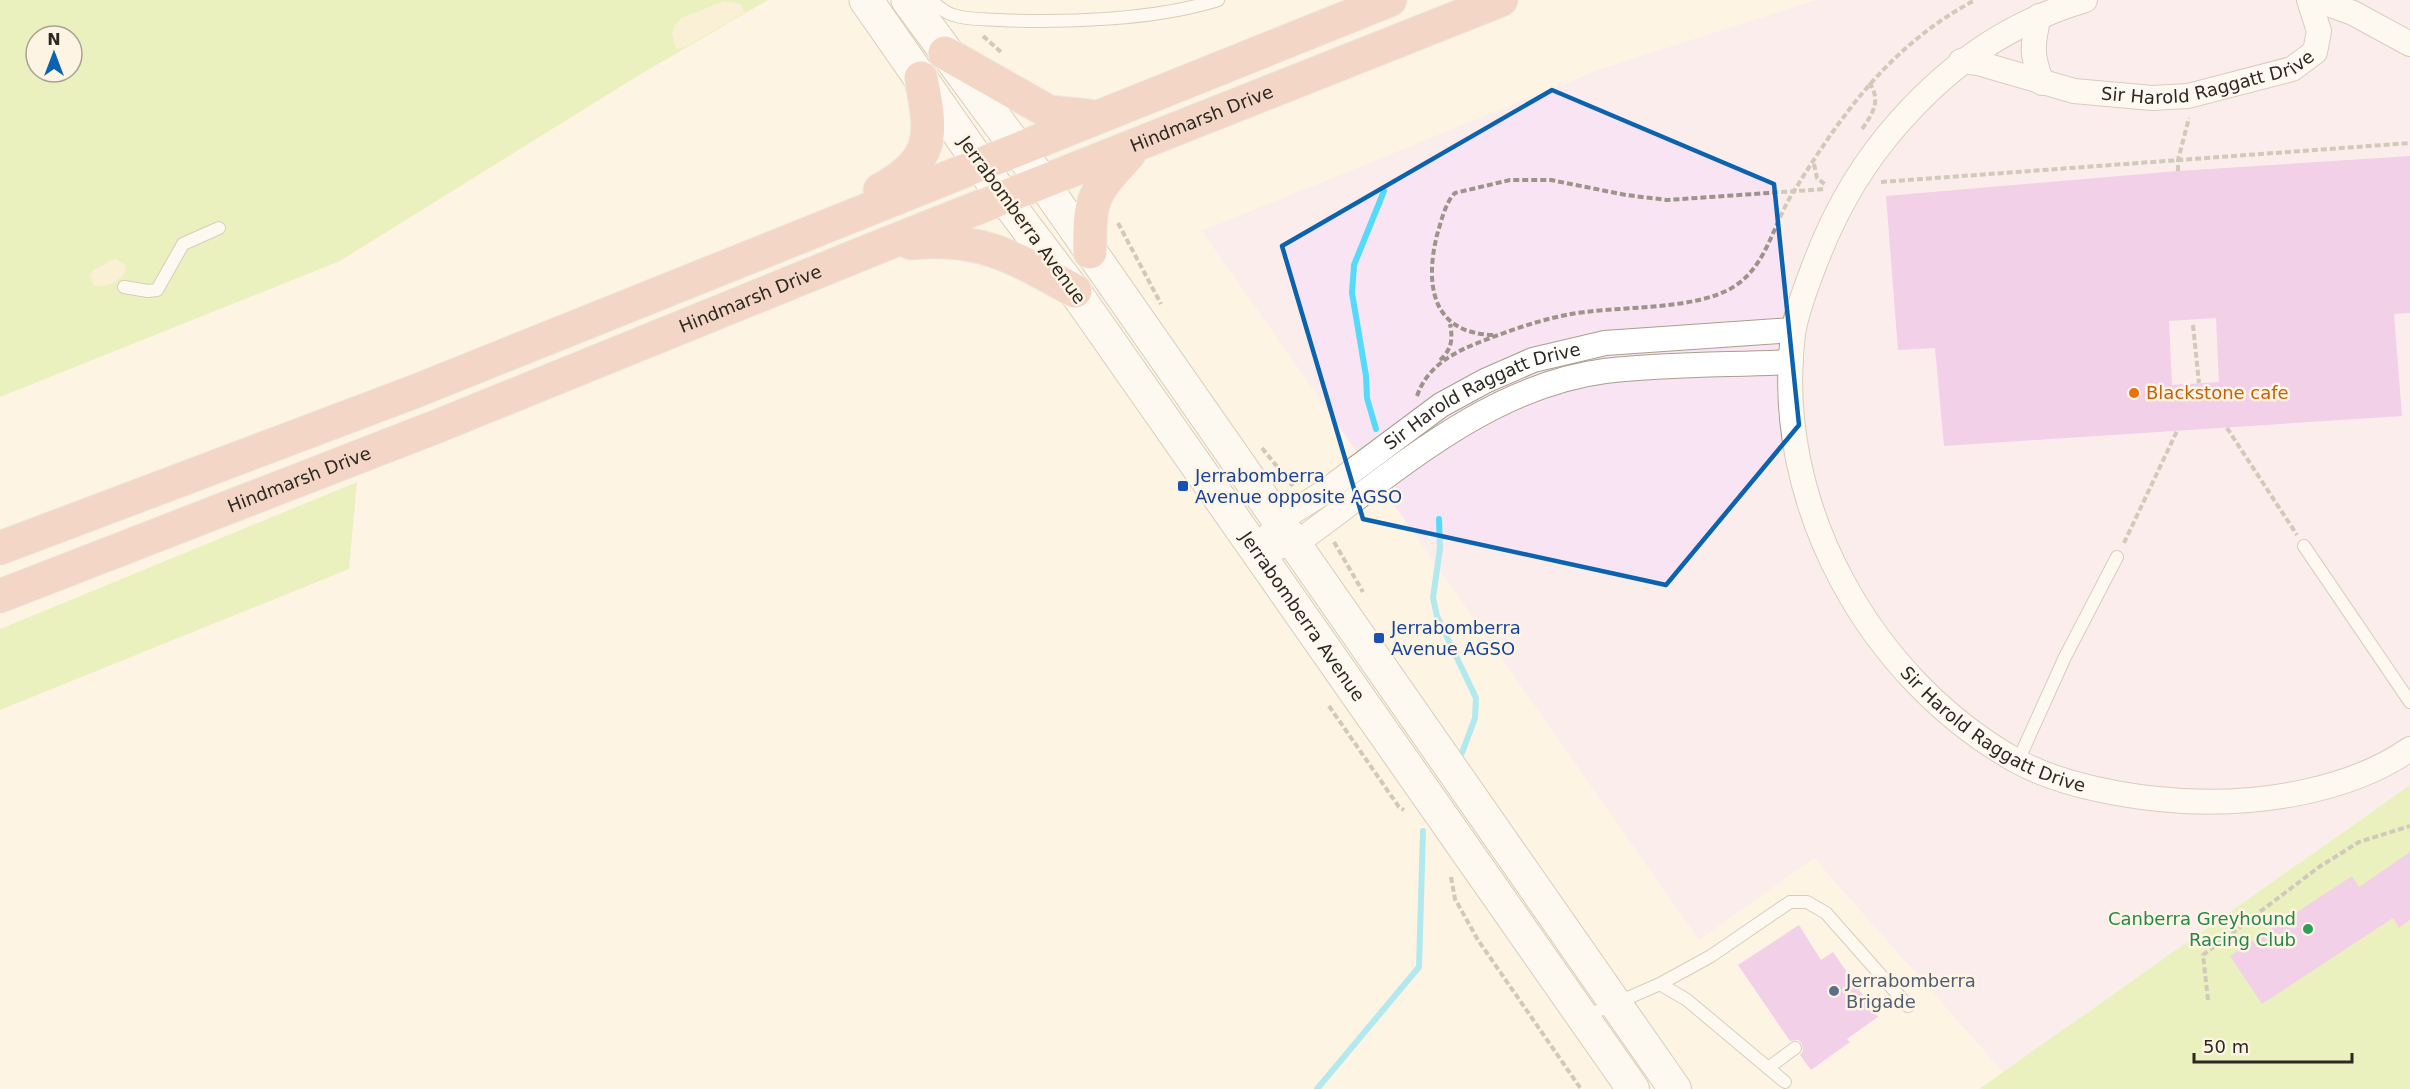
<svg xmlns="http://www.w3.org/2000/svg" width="2410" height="1089" viewBox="0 0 2410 1089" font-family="'DejaVu Sans',sans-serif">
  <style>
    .commercial { fill: #f9e4f3 }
    .green { fill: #d6ee91; fill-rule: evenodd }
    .sand { fill: #f6ecc6 }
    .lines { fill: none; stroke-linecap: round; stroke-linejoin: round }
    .stream { stroke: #54dbfb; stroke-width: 6 }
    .building { fill: #e4a4ee; fill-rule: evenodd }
    .service-casing { stroke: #aa9e8c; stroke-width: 14 }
    .minor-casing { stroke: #aa9e8c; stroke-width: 26 }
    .tertiary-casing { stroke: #aa9e8c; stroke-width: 34 }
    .secondary-casing { stroke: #aa9e8c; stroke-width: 35 }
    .primary-casing { stroke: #d9d8d7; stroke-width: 35 }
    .path { stroke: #9c9488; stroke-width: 4; stroke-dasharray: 6 3; stroke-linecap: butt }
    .service { stroke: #fff; stroke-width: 12 }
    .minor { stroke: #fff; stroke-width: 24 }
    .tertiary { stroke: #fff; stroke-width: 32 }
    .secondary { stroke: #fff; stroke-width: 33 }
    .primary { stroke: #e6b1a0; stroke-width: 33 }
    .marked { fill: none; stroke: #0b62af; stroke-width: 4.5; stroke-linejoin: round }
    .food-dot { fill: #e8710a; stroke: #fef4e4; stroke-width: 2 }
    .transit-dot { fill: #1a4fb4; stroke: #fef4e4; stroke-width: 2 }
    .leisure-dot { fill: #2e9e5b; stroke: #fef4e4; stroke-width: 2 }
    .service-dot { fill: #5c6f8a; stroke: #fef4e4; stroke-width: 2 }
    .labels { text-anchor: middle; stroke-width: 5; stroke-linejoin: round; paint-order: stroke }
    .street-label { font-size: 18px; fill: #2d2821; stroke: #fef4e4 }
    .food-label { font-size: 18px; fill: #c56008; stroke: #fef4e4; text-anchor: start }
    .transit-label { font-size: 18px; fill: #164399; stroke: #fef4e4; text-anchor: start }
    .leisure-label { font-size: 18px; fill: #27864d; stroke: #fef4e4; text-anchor: end }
    .service-label { font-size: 18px; fill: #4e5e75; stroke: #fef4e4; text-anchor: start }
  </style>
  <rect width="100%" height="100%" fill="#fef4e4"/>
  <polygon class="commercial" points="1816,0 2410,0 2410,785 2003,1072 1814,858 1699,940 1202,231 1598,70"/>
  <g class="green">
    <path d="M0 0H768L636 77 340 261 0 397ZM36 36H72V72H36Z"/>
    <polygon points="357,482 349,569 0,710 0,629"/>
    <polygon points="2410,785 2410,1089 1979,1089 2003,1072"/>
  </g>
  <g class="sand">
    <polygon points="724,1 741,4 744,13 685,47 676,49 672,33 675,25 682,18"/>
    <path d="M115 259 124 264 126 269C122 281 105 289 94 285L90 277 93 270Z"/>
  </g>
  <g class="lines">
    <g class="stream">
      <polyline points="1376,429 1367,398 1366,376 1352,293 1354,265 1384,191"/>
      <polyline points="1439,519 1440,548 1433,598 1437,616 1476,698 1475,718 1462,753"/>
      <polyline points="1317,1089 1419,967 1423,831"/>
    </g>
  </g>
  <g class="building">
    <path d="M2410 156V313L2394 314 2402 416 1944 446 1935 348 1898 350 1886 196 2178 171ZM2216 318 2219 382 2172 385 2169 321Z"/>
    <polygon points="2410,852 2410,920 2399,928 2393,918 2262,1004 2230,956 2352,876 2359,887"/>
    <polygon points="1799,925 1821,960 1833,952 1878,1017 1847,1039 1850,1042 1811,1070 1800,1055 1803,1051 1802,1044 1798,1040 1790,1041 1738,965"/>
  </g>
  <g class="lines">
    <g class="service-casing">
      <g id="service">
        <path d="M930 0C937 5 945 13 953 15 967 20 984 19 999 20 1064 23 1155 20 1218 0"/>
        <polyline points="124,287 148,291 157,290 183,244 219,228"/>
        <polyline points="2304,546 2410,702"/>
        <polyline points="2018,761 2065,657 2117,557"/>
        <polyline points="1660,984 1687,1000 1785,1082"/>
        <polyline points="1584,1017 1660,984 1711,956 1790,902 1807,902 1826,913 1908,1006"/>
        <polyline points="1768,1068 1795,1048"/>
      </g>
    </g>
    <g class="minor-casing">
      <g id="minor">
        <path id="s1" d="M2085 0C2003 25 1943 69 1888 135 1853 178 1830 222 1811 274 1804 293 1796 313 1793 334 1772 503 1869 677 2015 760 2061 786 2131 798 2183 801 2257 805 2348 792 2410 749"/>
        <polyline points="2317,0 2353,13 2410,44"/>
        <path d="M2039 16C2032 45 2031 55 2042 83"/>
        <path id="s2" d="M1961 61 1978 63 2074 91 2152 98 2188 96 2292 69 2315 52 2319 31 2309 0"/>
        <path d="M1277 548 1306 536C1396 471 1489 386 1605 371 1666 364 1729 365 1791 362"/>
        <path id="s3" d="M1258 554 1278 521 1323 493 1441 405 1485 381 1533 360 1605 343 1793 330"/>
      </g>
    </g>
    <g class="tertiary-casing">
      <g id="tertiary">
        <polyline points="1043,183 1675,1089"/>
        <path id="s4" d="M1004 198 1078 296 1633 1089"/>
      </g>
    </g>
    <g class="secondary-casing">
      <g id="secondary">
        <polyline points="866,0 1004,198"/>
        <polyline points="908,0 1043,183"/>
      </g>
    </g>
    <g class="primary-casing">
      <g id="primary">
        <polyline points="945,53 1049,112 1089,116"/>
        <path d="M880 190C936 159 932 135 921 78"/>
        <path d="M911 243C981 236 1016 258 1075 291"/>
        <path d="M1090 252C1089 198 1093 193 1129 154"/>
        <polyline points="0,548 416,391 1390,0"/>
        <path id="s5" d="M0 596 438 426 876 248 1501 0"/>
      </g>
    </g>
    <g class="path">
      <polyline points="983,36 1002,53"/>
      <path d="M1862 129C1874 112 1881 100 1869 82"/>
      <polyline points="1814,164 1817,178 1827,186"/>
      <polyline points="2178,171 2178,160 2189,118"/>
      <polyline points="1881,182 2410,143"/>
      <polyline points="1118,223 1161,304"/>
      <polyline points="2193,325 2199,383"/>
      <path d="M1493 335C1431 333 1425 284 1437 235 1441 222 1445 203 1455 193L1510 180H1551L1626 195 1667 200 1826 189"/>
      <path d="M1440 360C1452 349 1453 339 1450 324"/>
      <path d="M1417 396C1427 367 1452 353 1480 342 1508 331 1536 321 1566 315 1614 305 1695 312 1735 286 1768 264 1773 223 1794 191 1843 112 1891 45 1975 0"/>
      <polyline points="2227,428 2297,535"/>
      <polyline points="1262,448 1293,486"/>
      <polyline points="1334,542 1363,592"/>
      <polyline points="2124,543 2177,431"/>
      <polyline points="1329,706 1399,807 1404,810"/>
      <polyline points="1451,877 1455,899 1478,940 1581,1089"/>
      <polyline points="2208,1000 2203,955 2319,867 2359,842 2410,826"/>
    </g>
    <use href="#service" class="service"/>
    <use href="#minor" class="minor"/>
    <use href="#tertiary" class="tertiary"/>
    <use href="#secondary" class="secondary"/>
    <use href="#primary" class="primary"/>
  </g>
  <path d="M0 0H2410V1089H0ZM1552 90 1774 184 1799 425 1666 585 1363 519 1282 246Z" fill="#fef4e4" fill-opacity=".55" fill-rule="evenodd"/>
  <path class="marked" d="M1552 90 1774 184 1799 425 1666 585 1363 519 1282 246Z"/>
  <circle class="food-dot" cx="2134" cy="393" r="6"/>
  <g class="transit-dot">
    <rect x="1177" y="480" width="12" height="12" rx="3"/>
    <rect x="1373" y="632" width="12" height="12" rx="3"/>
  </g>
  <circle class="leisure-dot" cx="2308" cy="929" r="6"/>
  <circle class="service-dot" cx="1834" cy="991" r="6"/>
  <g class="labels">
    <g class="street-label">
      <text dy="6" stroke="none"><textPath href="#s2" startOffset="254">Sir Harold Raggatt Drive</textPath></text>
      <text dy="6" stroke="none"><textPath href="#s5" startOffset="1293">Hindmarsh Drive</textPath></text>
      <text transform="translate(1022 220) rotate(54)" y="6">Jerrabomberra Avenue</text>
      <text dy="6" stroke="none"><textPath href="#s5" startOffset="807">Hindmarsh Drive</textPath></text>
      <text dy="6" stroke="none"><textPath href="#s3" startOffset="280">Sir Harold Raggatt Drive</textPath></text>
      <text dy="6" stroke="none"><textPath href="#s5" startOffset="321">Hindmarsh Drive</textPath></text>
      <text dy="6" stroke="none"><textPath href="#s4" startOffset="514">Jerrabomberra Avenue</textPath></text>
      <text dy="6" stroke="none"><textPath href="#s1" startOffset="938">Sir Harold Raggatt Drive</textPath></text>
    </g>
    <g class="food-label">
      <text x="2146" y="399">Blackstone cafe</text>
    </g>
    <g class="transit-label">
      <text x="1195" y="482">Jerrabomberra<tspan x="1195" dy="21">Avenue opposite AGSO</tspan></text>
      <text x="1391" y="634">Jerrabomberra<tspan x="1391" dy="21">Avenue AGSO</tspan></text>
    </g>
    <g class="leisure-label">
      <text x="2296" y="925">Canberra Greyhound<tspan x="2296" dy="21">Racing Club</tspan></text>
    </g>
    <g class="service-label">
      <text x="1846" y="987">Jerrabomberra<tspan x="1846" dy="21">Brigade</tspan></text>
    </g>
  </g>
  <g transform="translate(54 54)"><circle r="28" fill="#fef4e4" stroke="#aaa296" stroke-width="1.5"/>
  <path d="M0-4.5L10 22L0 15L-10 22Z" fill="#0b62af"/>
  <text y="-9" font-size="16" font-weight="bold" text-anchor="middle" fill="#2d2821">N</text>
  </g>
  <path d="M2194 1053v9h158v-9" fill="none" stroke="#2d2821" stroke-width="3"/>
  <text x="2203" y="1053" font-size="18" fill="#2d2821" stroke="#fef4e4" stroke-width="4.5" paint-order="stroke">50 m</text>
</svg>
